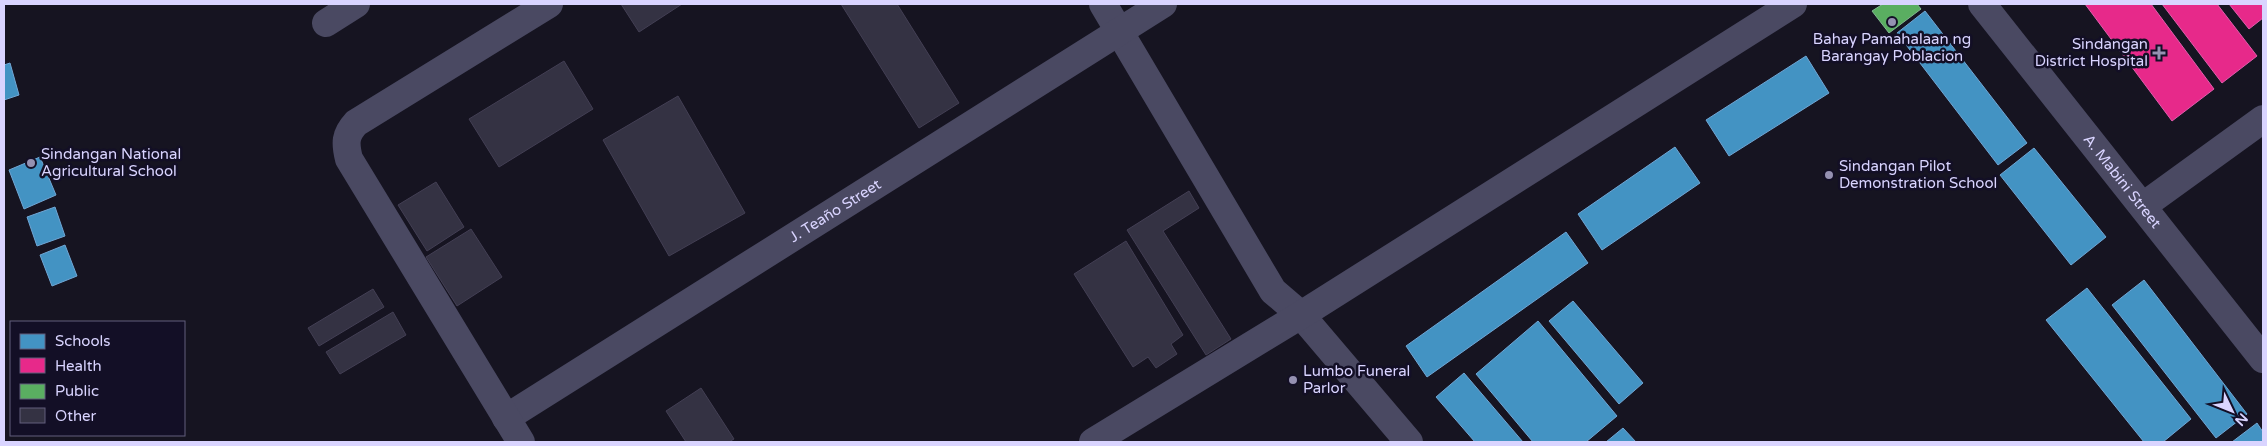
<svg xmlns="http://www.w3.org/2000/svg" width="2267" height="446" viewBox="0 0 2267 446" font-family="'Varela Round',sans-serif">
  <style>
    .schools { fill: #4393c3; stroke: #70a6d5 }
    .health { fill: #e7298a; stroke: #e35cad }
    .public { fill: #5aae61; stroke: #80b990 }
    .building { fill: #343243; stroke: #433f54 }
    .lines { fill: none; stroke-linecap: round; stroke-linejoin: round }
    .minor { stroke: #4a4962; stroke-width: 28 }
    .poi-dot { fill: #9591b1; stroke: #130f26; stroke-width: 2 }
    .labels { text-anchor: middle; stroke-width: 5; stroke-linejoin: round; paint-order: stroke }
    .poi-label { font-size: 15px; fill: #d9d4ff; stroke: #130f26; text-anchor: start }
    .street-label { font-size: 15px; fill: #d9d4ff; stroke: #130f26 }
  </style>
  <rect width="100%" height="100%" fill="#161421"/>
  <g class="schools">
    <polygon points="1925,11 2027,143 1998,165 1897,33"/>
    <polygon points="1806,56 1829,93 1729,156 1706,120"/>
    <polygon points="10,63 19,95 4,100 4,65"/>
    <polygon points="1675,147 1700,183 1602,250 1578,214"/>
    <polygon points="2034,148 2106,237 2071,265 2000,175"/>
    <polygon points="40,157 56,195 24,209 9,170"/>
    <polygon points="55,207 65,236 37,246 27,217"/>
    <polygon points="1566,232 1588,263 1427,377 1406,346"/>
    <polygon points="65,245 77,276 52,286 40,255"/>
    <polygon points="2144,280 2247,414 2216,438 2112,305"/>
    <polygon points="2087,288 2191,419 2163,442 2144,442 2046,320"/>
    <polygon points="1573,301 1643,383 1619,404 1549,321"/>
    <polygon points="1538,321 1617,416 1586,442 1533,442 1476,374"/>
    <polygon points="1464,373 1523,442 1475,442 1436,397"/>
    <polygon points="2257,423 2263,432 2263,442 2232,442"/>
    <polygon points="1623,428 1636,442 1606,442"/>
  </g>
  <g class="health">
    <polygon points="2085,4 2151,4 2214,89 2172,121"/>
    <polygon points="2162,4 2217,4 2257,56 2222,83"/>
    <polygon points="2229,4 2263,4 2263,18 2249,29"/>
  </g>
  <polygon class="public" points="1883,4 1917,4 1921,9 1889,33 1872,11"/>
  <g class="building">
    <polygon points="621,4 682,4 639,32"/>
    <polygon points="841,4 897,4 959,103 919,128"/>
    <polygon points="564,61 593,109 499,167 469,119"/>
    <polygon points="678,96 745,213 669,256 603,140"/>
    <polygon points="436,182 464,227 427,251 398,205"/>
    <polygon points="1189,191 1199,208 1163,231 1231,339 1206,355 1127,230"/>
    <polygon points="471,229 502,277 457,306 426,257"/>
    <polygon points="1126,241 1183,335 1171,344 1177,354 1156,368 1148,357 1133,367 1074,274"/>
    <polygon points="373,289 384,307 319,346 308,328"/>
    <polygon points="393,312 406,335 340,374 326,352"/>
    <polygon points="701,388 734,439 729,442 686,442 666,411"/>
  </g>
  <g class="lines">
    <g class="minor">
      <polyline points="1103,4 1273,291 1301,315 1409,442"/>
      <path id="s1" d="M1982 4 2263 359"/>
      <polyline points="326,23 356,4"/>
      <polyline points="2143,206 2263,119"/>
      <path id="s2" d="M506 418 1163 4"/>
      <path d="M521 442 349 159C345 143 345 135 356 123L549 4"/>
      <polyline points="1093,442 1301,315 1793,4"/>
    </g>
  </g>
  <g class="poi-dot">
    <circle cx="1892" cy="22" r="5"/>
    <path d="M2156.5 45.5h5v5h5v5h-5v5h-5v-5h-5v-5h5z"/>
    <circle cx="31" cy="163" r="5"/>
    <circle cx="1829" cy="175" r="5"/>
    <circle cx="1293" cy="380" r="5"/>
  </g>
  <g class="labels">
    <g class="poi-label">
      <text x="1892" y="44" text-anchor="middle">Bahay Pamahalaan ng<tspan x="1892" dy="17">Barangay Poblacion</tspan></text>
      <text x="2148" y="49" text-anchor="end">Sindangan<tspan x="2148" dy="17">District Hospital</tspan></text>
      <text x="41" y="159">Sindangan National<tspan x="41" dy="17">Agricultural School</tspan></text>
      <text x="1839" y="171">Sindangan Pilot<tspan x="1839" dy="17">Demonstration School</tspan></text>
      <text x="1303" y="376">Lumbo Funeral<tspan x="1303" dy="17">Parlor</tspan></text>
    </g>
    <g class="street-label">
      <text dy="5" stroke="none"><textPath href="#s1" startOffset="226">A. Mabini Street</textPath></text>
      <text dy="5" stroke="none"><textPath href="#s2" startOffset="389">J. Teaño Street</textPath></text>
    </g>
  </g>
  <rect width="2267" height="446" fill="none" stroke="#d9d4ff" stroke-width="10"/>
  <rect x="10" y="321" width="175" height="115" fill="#130f26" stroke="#625e7d"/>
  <rect x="20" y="334" width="25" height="15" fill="#4393c3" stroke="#625e7d"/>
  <text x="55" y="346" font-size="15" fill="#d9d4ff">Schools</text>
  <rect x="20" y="358" width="25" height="15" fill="#e7298a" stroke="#625e7d"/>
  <text x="55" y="371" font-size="15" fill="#d9d4ff">Health</text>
  <rect x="20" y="384" width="25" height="15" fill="#5aae61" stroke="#625e7d"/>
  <text x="55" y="396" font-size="15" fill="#d9d4ff">Public</text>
  <rect x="20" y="408" width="25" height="15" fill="#343243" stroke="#625e7d"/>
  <text x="55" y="421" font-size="15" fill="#d9d4ff">Other</text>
  <g transform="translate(2232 411) rotate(133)" stroke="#130f26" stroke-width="4" paint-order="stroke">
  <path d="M0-4L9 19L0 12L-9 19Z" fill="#d9d4ff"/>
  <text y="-8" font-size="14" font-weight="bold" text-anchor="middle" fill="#d9d4ff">N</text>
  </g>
</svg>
